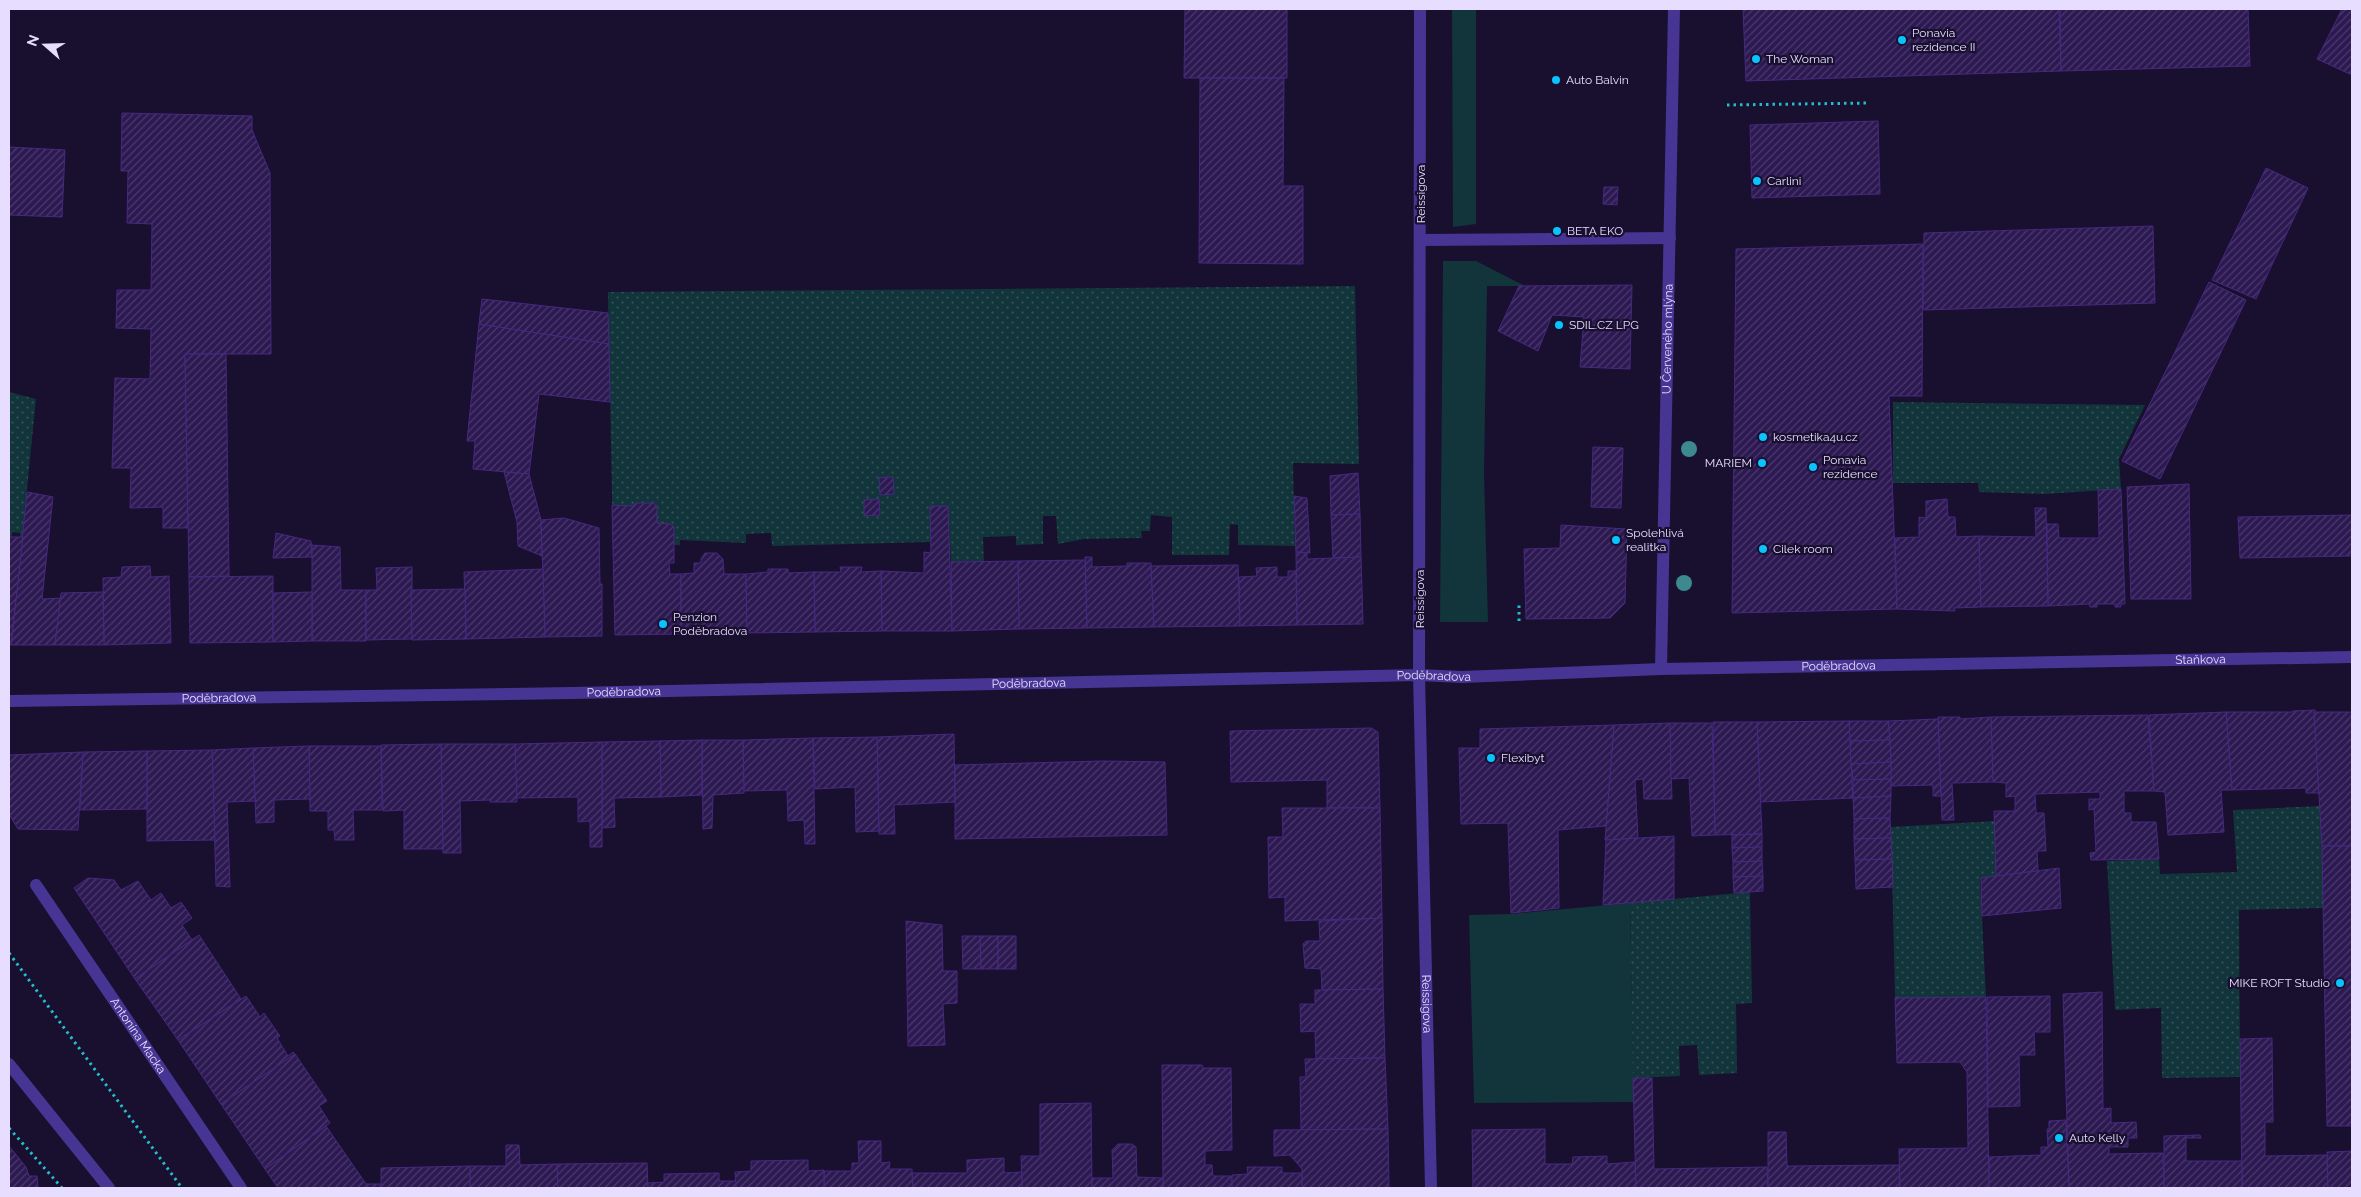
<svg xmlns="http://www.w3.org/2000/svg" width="2361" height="1197" viewBox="0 0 2361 1197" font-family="Raleway,sans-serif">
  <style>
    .green { fill: #11353a }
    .garden { fill: url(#garden-dots) }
    .building { fill: url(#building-hatch); stroke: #472881 }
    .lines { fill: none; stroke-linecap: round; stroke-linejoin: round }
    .path { stroke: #23becd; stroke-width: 3; stroke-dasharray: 2.5 4; stroke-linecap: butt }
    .minor { stroke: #463593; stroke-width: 12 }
    .tree { fill: #3d898f }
    .poi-dot { fill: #09c3ff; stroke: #190f2f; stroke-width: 2 }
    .labels { text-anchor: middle; stroke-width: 4.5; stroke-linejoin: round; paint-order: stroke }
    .poi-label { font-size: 12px; fill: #e6ddff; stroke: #190f2f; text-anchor: start }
    .street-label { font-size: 12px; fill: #e6ddff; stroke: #190f2f }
  </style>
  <defs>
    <pattern id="garden-dots" width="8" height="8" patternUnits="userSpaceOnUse" patternTransform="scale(1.25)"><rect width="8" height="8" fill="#11353a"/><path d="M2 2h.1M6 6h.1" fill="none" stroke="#345258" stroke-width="1.8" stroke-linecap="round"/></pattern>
    <pattern id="building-hatch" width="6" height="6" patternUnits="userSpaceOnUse" patternTransform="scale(1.25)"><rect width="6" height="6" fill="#2d1952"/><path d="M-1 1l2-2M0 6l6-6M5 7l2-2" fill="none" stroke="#4b3a6c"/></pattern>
  </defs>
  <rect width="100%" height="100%" fill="#190f2f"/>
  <g class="green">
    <polygon points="1452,9 1476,9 1476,224 1453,227"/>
    <polygon points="1443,261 1476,261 1525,286 1487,286 1484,473 1488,622 1440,622"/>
    <polygon points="1630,903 1634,1102 1474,1103 1469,915 1511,914"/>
  </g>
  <g class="garden">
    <polygon points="1355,286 1359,464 1293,463 1295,546 1238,545 1238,525 1230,524 1229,555 1172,555 1172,517 1151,515 1150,531 1141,531 1142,538 1084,539 1058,544 1056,516 1043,516 1043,544 1016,545 1016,536 983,537 984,561 951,562 948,506 930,507 931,542 772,546 771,533 746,534 746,543 680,540 680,545 613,544 608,292"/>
    <polygon points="9,392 36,399 22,538 20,537 20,533 12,532 12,538 9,538"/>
    <polygon points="1893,402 2145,405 2119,459 2121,489 2045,494 1979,492 1978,483 1893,483"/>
    <polygon points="2320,806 2324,908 2239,910 2240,1077 2162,1078 2161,1008 2115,1010 2107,861 2159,859 2160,874 2237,872 2233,810"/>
    <polygon points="1995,821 1996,876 1980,879 1986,997 1895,998 1891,827"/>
    <polygon points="1750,892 1752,1003 1736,1004 1737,1073 1699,1075 1697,1045 1679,1046 1680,1076 1633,1078 1630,903"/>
  </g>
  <g class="building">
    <polygon points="1185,9 1287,9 1287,78 1184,78"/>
    <polygon points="1743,9 2059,9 2061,71 1746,81"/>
    <polygon points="2060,9 2248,9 2250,66 2061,71"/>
    <polygon points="2342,9 2352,9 2352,75 2317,59"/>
    <polygon points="1200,78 1284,78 1283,186 1303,186 1303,264 1199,263"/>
    <polygon points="122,113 252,116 252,130 270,173 271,354 185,354 188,528 163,528 163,507 130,508 131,468 112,468 115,378 150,379 151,329 116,328 117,290 151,290 152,224 127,223 128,171 121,171"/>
    <polygon points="1878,121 1880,194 1752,198 1750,125"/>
    <polygon points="9,147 65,150 62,217 9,215"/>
    <polygon points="2266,168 2308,188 2256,299 2212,280"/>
    <polygon points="1604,187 1618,187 1617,205 1603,204"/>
    <polygon points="2153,226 2155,303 1924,310 1923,308 1924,233"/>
    <polygon points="1923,244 1922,396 1889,396 1897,609 1732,613 1736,249"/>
    <polygon points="2209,282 2246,300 2160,479 2122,461"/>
    <polygon points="1632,285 1630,369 1580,367 1584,317 1552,315 1538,351 1498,331 1519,286"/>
    <polygon points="482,299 608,313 609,344 479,324"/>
    <polygon points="479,324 609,344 610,402 539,394 529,474 473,469 475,441 467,441"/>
    <polygon points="185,354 226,354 229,576 189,577"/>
    <polygon points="1593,447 1623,448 1621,508 1591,507"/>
    <polygon points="504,472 529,474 541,520 542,556 518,546 517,522"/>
    <polygon points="1358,473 1360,514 1331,515 1330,476"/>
    <polygon points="893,477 894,494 880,495 879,478"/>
    <polygon points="2189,484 2191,599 2131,599 2127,487"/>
    <polygon points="2121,489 2125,604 2121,604 2121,607 2115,607 2115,604 2097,604 2097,607 2090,607 2089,604 2048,606 2047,524 2058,524 2059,538 2099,538 2098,490"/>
    <polygon points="27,492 53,497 42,599 61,598 55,645 11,645"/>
    <polygon points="1294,496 1307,498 1310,553 1296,552"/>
    <polygon points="879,499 880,515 864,516 864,500"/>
    <polygon points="1947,499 1948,517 1955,517 1956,537 1979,536 1981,607 1954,608 1955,611 1897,609 1895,538 1919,537 1919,517 1926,518 1926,501"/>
    <polygon points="636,503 653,503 657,506 657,523 670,524 674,527 674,563 669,563 670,574 681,574 681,634 615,635 612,505 633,506"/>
    <polygon points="930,506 948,506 952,631 882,631 881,571 924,573 924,552 931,553"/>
    <polygon points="2035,508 2046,508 2048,606 1981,607 1979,536 2036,537"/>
    <polygon points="1360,514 1361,557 1333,558 1331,515"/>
    <polygon points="2352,515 2352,556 2240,558 2238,517"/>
    <polygon points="564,518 599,528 600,584 602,584 602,636 545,637 541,520"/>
    <polygon points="1561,525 1627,529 1625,603 1610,618 1526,619 1524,549 1560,548"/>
    <polygon points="276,533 311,541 312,557 273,558"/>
    <polygon points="9,537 23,537 11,645 9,645"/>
    <polygon points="312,545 340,547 341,590 366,590 366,641 312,641"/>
    <polygon points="1296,552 1307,553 1307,559 1361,557 1363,624 1297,625"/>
    <polygon points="705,553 717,553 723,559 724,574 746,574 747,633 681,634 681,574 694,573 694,563 701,563 701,559"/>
    <polygon points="1085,557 1092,557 1092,567 1127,566 1127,563 1151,563 1154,627 1087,628"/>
    <polygon points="1085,560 1087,628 1019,629 1018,561"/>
    <polygon points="1018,561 1019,629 952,631 951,562"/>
    <polygon points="1238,565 1240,626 1154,627 1151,566"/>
    <polygon points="150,566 151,577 169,576 171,643 104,645 103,578 121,577 122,567"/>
    <polygon points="412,567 412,639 366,640 366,590 377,590 376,568"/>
    <polygon points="840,567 862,567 861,572 881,571 882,631 815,632 814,572 841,572"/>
    <polygon points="1277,567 1277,577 1288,577 1288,571 1296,571 1297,625 1240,626 1239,577 1257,576 1256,568"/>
    <polygon points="543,569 545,637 466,639 464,572"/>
    <polygon points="768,569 788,569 788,573 814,572 815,632 747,633 746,574 768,572"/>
    <polygon points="273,576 273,642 190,643 189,577"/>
    <polygon points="465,589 466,639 412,640 411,590"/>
    <polygon points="103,592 104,645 55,645 61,593"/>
    <polygon points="312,592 312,641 273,642 273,593"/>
    <polygon points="2315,710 2319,793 2306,793 2306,788 2232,790 2226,712 2293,712 2293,711"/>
    <polygon points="2226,712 2232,790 2221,790 2224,832 2168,835 2165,792 2154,791 2149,715"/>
    <polygon points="2314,712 2352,712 2352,846 2322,846"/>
    <polygon points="2148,715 2154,791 2124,791 2124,813 2131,813 2131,822 2156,822 2159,859 2091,860 2090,853 2096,852 2094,809 2089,810 2089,799 2100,799 2100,792 2035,794 2036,813 2044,813 2046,851 2037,851 2038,871 1996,876 1994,811 2015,811 2015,796 2006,797 2006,783 1993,782 1991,717"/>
    <polygon points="1938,717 1960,717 1960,719 1991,717 1993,782 1952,783 1954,820 1942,820"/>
    <polygon points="1938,719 1941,796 1933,796 1933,785 1891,786 1888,721"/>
    <polygon points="1849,721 1888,721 1890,740 1850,741"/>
    <polygon points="1849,721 1853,798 1760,802 1757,722"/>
    <polygon points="1713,722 1757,722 1762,834 1715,835"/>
    <polygon points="1670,723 1672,799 1644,799 1643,779 1635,780 1638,838 1605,840 1614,725"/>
    <polygon points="1670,723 1712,723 1715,835 1692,836 1689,778 1671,779"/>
    <polygon points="1614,725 1606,826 1558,830 1559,908 1511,913 1508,823 1461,824 1459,748 1480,748 1480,729"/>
    <polygon points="1371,728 1378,732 1380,808 1327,808 1327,780 1231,782 1230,731"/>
    <polygon points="954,734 955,802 894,805 895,834 879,834 877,737"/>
    <polygon points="877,737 879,831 856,832 855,787 815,789 813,738"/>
    <polygon points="813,738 815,844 805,844 804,820 788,821 787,790 744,791 743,740"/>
    <polygon points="702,740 743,740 744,793 713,795 712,828 703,829"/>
    <polygon points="702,740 702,795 661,797 660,741"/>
    <polygon points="1890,740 1891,762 1851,764 1850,741"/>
    <polygon points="660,741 661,797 614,798 615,827 602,828 602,742"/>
    <polygon points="602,742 602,847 590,847 590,821 578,822 578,797 516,798 515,744"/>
    <polygon points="441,744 515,744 517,802 490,802 490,800 460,801 461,853 443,853"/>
    <polygon points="441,744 443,849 404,849 404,810 383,811 381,745"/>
    <polygon points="309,746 381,746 382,810 353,810 354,840 335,840 334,830 328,830 328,811 310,811"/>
    <polygon points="309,746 310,799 274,800 274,822 256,823 253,748"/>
    <polygon points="253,748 255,801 227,802 230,887 216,886 212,750"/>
    <polygon points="212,750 215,840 147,841 147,751"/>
    <polygon points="147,751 147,809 80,810 83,752"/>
    <polygon points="83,752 78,830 18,829 9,814 9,755"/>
    <polygon points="1102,761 1165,762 1167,835 955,839 955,765"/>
    <polygon points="1891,762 1891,779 1853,780 1851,764"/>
    <polygon points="1891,779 1891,796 1853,798 1853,780"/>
    <polygon points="1891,796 1890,818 1854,819 1853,798"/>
    <polygon points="1282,808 1380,808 1382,918 1285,921 1285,897 1269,898 1268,837 1283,837"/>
    <polygon points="1890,818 1891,838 1854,839 1854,819"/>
    <polygon points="1762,834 1762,847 1732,848 1732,835"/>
    <polygon points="1674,836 1674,899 1603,905 1606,840"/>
    <polygon points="1891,838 1892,859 1855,860 1854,839"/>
    <polygon points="2322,846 2352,846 2352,1126 2327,1126"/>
    <polygon points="1762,847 1762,861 1733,862 1732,848"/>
    <polygon points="1892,859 1893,887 1856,889 1855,860"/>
    <polygon points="1762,861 1763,876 1733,877 1733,862"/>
    <polygon points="2059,868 2061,908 1982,916 1981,878"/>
    <polygon points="1763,876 1763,891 1734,893 1733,877"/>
    <polygon points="88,878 114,880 121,890 138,881 151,900 161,893 171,908 181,902 192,918 182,925 192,940 135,979 74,888"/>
    <polygon points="1382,918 1383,989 1322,990 1321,969 1305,968 1303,944 1306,941 1320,941 1319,921"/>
    <polygon points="906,921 942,925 943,971 957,971 957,1003 943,1004 945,1045 908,1046"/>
    <polygon points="199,935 241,999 178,1040 135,979"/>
    <polygon points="962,936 980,936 981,969 963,969"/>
    <polygon points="980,936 998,936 998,969 981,969"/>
    <rect x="998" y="936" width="18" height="33"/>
    <polygon points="1383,989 1385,1058 1316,1059 1315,1031 1301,1032 1300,1004 1315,1004 1315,990"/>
    <polygon points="2102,992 2103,1109 2111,1108 2111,1123 2136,1122 2137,1138 2128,1138 2128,1147 2109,1147 2109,1154 2163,1153 2164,1188 2069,1188 2063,994"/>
    <polygon points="246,996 260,1017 264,1013 280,1036 277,1038 288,1056 293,1052 295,1054 221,1104 178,1040"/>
    <polygon points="2050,996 2050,1032 2034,1032 2035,1055 2019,1055 2020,1106 1988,1107 1987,997"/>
    <polygon points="1986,997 1989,1188 1900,1188 1899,1149 1968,1148 1967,1072 1960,1062 1897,1063 1895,998"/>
    <polygon points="2272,1038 2273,1122 2265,1122 2265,1156 2327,1155 2328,1188 2242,1188 2240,1039"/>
    <polygon points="295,1054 327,1101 319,1106 330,1123 265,1169 221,1104"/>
    <polygon points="1385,1058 1388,1129 1301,1130 1300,1077 1306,1077 1305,1059"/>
    <polygon points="1162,1065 1202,1065 1203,1068 1231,1068 1232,1150 1205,1151 1205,1165 1212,1165 1213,1176 1232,1176 1232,1188 1163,1188"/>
    <polygon points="1633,1078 1652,1078 1654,1169 1767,1167 1768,1188 1636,1188"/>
    <polygon points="1091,1103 1092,1188 1022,1188 1021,1156 1040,1156 1040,1104"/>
    <polygon points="2066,1120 2069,1188 1989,1188 1989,1157 2041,1155 2041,1147 2048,1147 2047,1129 2049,1129 2049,1121"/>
    <polygon points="326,1126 366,1184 381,1184 381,1188 278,1188 265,1169"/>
    <polygon points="1388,1129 1389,1188 1302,1188 1302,1169 1290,1155 1274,1156 1274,1130"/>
    <polygon points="1545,1129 1545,1164 1572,1164 1573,1157 1607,1156 1607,1164 1635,1162 1636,1188 1473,1188 1472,1130"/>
    <polygon points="1768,1132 1786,1132 1787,1166 1899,1165 1900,1188 1768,1188"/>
    <polygon points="2200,1135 2201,1138 2186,1138 2186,1161 2242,1161 2242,1188 2164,1188 2164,1136"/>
    <polygon points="858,1141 881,1141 881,1163 890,1162 889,1169 912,1169 913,1188 824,1188 824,1171 852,1171 852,1163 859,1163"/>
    <polygon points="1118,1144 1132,1144 1136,1147 1137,1177 1163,1178 1163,1188 1092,1188 1092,1178 1113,1178 1112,1150"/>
    <polygon points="506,1145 519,1145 520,1165 557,1164 558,1188 470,1188 470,1166 506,1166"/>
    <polygon points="9,1146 26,1167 29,1176 37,1176 38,1188 9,1188"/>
    <polygon points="2352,1151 2352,1188 2328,1188 2327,1152"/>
    <polygon points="1004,1158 1004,1173 1022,1172 1022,1188 913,1188 912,1173 967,1173 967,1160"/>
    <polygon points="808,1160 808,1171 824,1170 824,1188 736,1188 735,1172 751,1171 751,1161"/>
    <polygon points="647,1163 648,1188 558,1188 557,1164"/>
    <polygon points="470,1166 470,1188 381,1188 381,1168"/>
    <polygon points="1247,1167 1282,1167 1282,1173 1302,1173 1302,1188 1232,1188 1232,1175 1248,1174"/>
    <polygon points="719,1173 719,1181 736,1181 736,1188 648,1188 648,1183 664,1182 664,1174"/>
  </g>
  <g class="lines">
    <g class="path">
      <polyline points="1727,105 1870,103"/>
      <polyline points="1519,621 1519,604"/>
      <polyline points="9,953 182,1188"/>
      <polyline points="9,1128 62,1188"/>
    </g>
    <g class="minor">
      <path id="s1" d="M1420 9 1419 675 1431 1188"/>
      <polyline points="1421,240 1670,238"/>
      <path id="s2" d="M1661 669 1674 9"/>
      <path id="s3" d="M9 701 572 693 1419 675 1462 677 1661 669 2352 657"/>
      <path id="s4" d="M36 885 241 1188"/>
      <polyline points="9,1064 109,1188"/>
    </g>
  </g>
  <g class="tree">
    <circle cx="1689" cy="449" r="8"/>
    <circle cx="1684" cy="583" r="8"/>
  </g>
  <g class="poi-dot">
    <circle cx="1902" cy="40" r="5"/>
    <circle cx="1756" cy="59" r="5"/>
    <circle cx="1556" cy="80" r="5"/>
    <circle cx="1757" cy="181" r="5"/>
    <circle cx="1557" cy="231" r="5"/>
    <circle cx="1559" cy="325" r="5"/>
    <circle cx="1763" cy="437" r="5"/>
    <circle cx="1762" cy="463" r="5"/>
    <circle cx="1813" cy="467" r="5"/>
    <circle cx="1616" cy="540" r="5"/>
    <circle cx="1763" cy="549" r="5"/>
    <circle cx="663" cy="624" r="5"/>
    <circle cx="1491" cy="758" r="5"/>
    <circle cx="2340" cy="983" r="5"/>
    <circle cx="2059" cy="1138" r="5"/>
  </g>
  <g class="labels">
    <g class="poi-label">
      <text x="1912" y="37">Ponavia<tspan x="1912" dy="14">rezidence II</tspan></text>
      <text x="1766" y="63">The Woman</text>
      <text x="1566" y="84">Auto Balvin</text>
      <text x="1767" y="185">Carlini</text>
      <text x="1567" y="235">BETA EKO</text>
      <text x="1569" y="329">SDIL.CZ LPG</text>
      <text x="1773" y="441">kosmetika4u.cz</text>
      <text x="1823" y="464">Ponavia<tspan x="1823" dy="14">rezidence</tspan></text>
      <text x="1752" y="467" text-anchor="end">MARIEM</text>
      <text x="1626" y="537">Spolehlivá<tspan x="1626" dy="14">realitka</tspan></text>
      <text x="1773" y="553">Cilek room</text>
      <text x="673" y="621">Penzion<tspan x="673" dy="14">Poděbradova</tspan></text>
      <text x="1501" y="762">Flexibyt</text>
      <text x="2330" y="987" text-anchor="end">MIKE ROFT Studio</text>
      <text x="2069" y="1142">Auto Kelly</text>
    </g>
    <g class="street-label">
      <text transform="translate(1421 194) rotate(-90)" y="4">Reissigova</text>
      <text dy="4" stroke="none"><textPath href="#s2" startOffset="330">U Červeného mlýna</textPath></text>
      <text transform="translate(1420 599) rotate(-90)" y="4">Reissigova</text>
      <text dy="4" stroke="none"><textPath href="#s3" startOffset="2192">Staňkova</textPath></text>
      <text dy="4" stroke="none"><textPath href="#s3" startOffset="1830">Poděbradova</textPath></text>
      <text dy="4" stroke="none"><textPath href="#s3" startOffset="1425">Poděbradova</textPath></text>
      <text dy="4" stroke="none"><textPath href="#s3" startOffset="1020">Poděbradova</textPath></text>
      <text dy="4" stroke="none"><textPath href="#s3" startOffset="615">Poděbradova</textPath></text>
      <text dy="4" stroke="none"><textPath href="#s3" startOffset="210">Poděbradova</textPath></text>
      <text dy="4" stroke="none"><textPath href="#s1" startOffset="995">Reissigova</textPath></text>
      <text dy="4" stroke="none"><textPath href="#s4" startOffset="182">Antonína Macka</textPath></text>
    </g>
  </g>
  <rect width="2361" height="1197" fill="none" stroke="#e6ddff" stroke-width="20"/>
  <g transform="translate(45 45) rotate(290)" stroke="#190f2f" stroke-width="4" paint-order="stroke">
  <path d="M0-4L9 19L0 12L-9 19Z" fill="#e6ddff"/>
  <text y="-8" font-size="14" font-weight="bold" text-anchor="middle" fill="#e6ddff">N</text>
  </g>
</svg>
